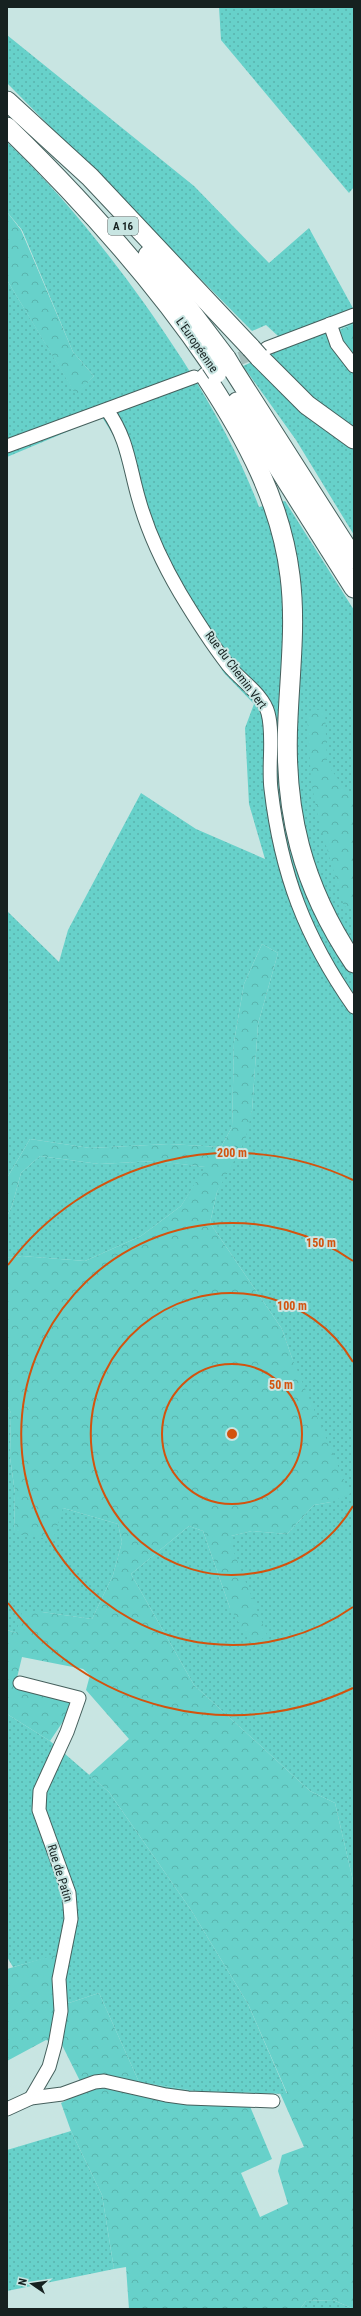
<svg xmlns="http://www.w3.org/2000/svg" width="361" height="2316" viewBox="0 0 361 2316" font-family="'Roboto Condensed',sans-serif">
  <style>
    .grass { fill: url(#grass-dots) }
    .forest { fill: url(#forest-crowns) }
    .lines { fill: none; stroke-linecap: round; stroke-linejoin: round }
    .minor-tunnel { stroke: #a4bebb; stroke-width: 13; stroke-dasharray: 13 6; stroke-linecap: butt }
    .minor-casing { stroke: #46605d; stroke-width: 15 }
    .highway-casing { stroke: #46605d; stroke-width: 21 }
    .minor { stroke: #fff; stroke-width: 13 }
    .highway { stroke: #fff; stroke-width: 19 }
    .highway-bridge-casing { stroke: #46605d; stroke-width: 21; stroke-linecap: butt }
    .highway-bridge { stroke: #fff; stroke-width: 19 }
    .ring { fill: none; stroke: #d3530e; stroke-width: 2 }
    .labels { text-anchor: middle; stroke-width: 4; stroke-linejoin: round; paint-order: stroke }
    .shield { fill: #c8e5e2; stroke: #4b5c5a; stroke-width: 1 }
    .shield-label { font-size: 11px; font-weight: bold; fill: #162120 }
    .street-label { font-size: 12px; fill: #162120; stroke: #c8e5e2 }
    .centre { fill: #d3530e; stroke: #c8e5e2; stroke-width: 2 }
    .ring-label { font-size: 12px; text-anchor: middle; font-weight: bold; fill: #d3530e; stroke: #c8e5e2; stroke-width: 4; stroke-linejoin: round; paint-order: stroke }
  </style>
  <defs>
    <pattern id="grass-dots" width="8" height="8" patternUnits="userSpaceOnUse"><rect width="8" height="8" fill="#67d1ca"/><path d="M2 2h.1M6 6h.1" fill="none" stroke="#59b3ad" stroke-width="1.8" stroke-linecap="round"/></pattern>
    <pattern id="forest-crowns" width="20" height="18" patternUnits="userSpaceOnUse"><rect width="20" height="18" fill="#67d1ca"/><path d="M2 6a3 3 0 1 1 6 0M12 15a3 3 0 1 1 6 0" fill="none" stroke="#59b3ad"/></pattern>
  </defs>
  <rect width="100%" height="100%" fill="#c8e5e2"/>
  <g class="grass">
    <polygon points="219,7 354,7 354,187 349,193 221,40"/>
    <polygon points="7,35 194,186 269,263 309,228 354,310 354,324 336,330 354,358 354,535 296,440 243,366 289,346 266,325 252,331 7,83"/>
    <path d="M7 142C58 190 103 246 144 303 189 367 231 433 259 507L285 501 354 610V1885L335 1803 310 1791 194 1685 131 1574 189 1526 203 1531 230 1608 231 1536 252 1531 287 1534 314 1505 331 1502 292 1358 282 1329 210 1223 217 1192 252 1111 258 1024 278 953 262 944 244 984 234 1042 232 1127 221 1147 169 1144 90 1148 30 1139 7 1178V911L59 962 68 930 141 793 196 829 265 859 249 804 245 728 254 704 224 673 182 606 141 528 115 438 102 417 7 457V280L76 394 94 376 73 352 22 230 7 212Z"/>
    <polygon points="40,1156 99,1164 156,1161 206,1167 181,1206 141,1236 85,1261 22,1256 7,1258 7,1216 12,1206 21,1173"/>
    <polygon points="7,1405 11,1413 10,1457 15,1493 14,1533 63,1508 118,1524 122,1542 113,1575 92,1619 42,1612 16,1633 7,1630"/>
    <polygon points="7,1714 50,1741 109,1792 191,1910 248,2004 287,2094 195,2091 139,2082 99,1993 69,2003 54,1981 58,1955 13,1967 7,1957"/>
    <polygon points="71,2131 102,2195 114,2269 7,2291 7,2150"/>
    <polygon points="333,2300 354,2309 300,2309 306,2301"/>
  </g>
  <g class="forest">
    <polygon points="7,212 21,230 73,352 94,376 76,395 7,280"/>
    <polygon points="354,324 354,358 336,331"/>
    <polygon points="325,709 327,764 354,801 354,910 344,906 319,822 311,781 307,711"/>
    <polygon points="262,944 278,953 258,1024 252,1111 245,1141 217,1192 210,1223 282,1329 292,1358 350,1494 331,1502 314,1505 287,1534 252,1531 231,1536 231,1545 267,1635 253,1646 230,1608 203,1531 189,1526 131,1574 194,1685 310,1791 335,1803 354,1885 354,2309 333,2300 306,2301 300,2309 129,2309 126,2267 114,2269 102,2195 71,2131 61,2103 85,2091 62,2045 46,2040 7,2061 7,1969 58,1954 54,1981 69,2003 99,1993 139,2082 195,2091 244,2092 272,2159 241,2173 260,2217 288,2204 278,2171 282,2155 304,2147 280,2093 287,2093 248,2004 191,1910 109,1792 89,1775 129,1739 86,1690 90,1675 83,1669 22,1657 15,1686 71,1701 64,1720 50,1741 7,1714 7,1630 16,1633 22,1612 42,1612 92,1619 113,1575 122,1542 118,1524 63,1508 53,1540 14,1533 15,1493 10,1457 11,1413 7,1405 7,1258 22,1256 85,1261 141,1236 181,1206 205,1167 156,1161 99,1164 40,1156 21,1173 12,1206 7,1216 7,1178 30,1139 90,1148 169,1144 221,1147 232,1127 234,1042 244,984"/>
  </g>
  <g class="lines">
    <polyline class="minor-tunnel" points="222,365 262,350"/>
    <g class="minor-casing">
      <g id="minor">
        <polyline points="330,324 337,344 354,366"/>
        <polyline points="267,348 354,315"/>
        <path d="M107 410C128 439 129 466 139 500 148 532 163 564 180 593 195 618 211 643 228 665 240 680 263 694 268 713 274 735 268 766 271 789 281 874 305 937 354 1007"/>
        <polyline points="7,446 194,377"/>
        <polyline points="20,1683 79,1698 67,1732 40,1791 39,1810 69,1893 71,1919 59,1979 61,2011 55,2045 49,2067 31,2098"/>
        <polyline points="7,2109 31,2098 62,2094 95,2082 104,2081 166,2095 188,2098 273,2101"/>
      </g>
    </g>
    <g class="highway-casing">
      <g id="highway">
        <polyline points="7,101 90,177 251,348"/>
        <path d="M7 127C82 200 152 277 211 364"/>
        <polyline points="148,255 226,358"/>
        <polyline points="259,357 307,405 354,439"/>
        <polyline points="232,368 354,559"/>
        <path d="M206 377C246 438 281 502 290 576 296 623 290 671 288 718 283 810 302 886 354 963"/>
        <polyline points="237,402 354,588"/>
      </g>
    </g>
    <use href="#minor" class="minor"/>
    <use href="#highway" class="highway"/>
    <g class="highway-bridge-casing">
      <g id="highway-bridge">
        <polyline points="251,348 259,357"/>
        <polyline points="226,358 232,368"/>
        <polyline points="211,364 217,373"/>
      </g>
    </g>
    <use href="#highway-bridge" class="highway-bridge"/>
  </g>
  <g class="ring">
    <circle cx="232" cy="1434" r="70"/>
    <path d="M353 1506A141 141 0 1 1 353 1362"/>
    <path d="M353 1607A211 211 0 1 1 353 1261"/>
    <path d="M353 1688A281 281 0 0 1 8 1603M8 1265A281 281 0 0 1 353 1180"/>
  </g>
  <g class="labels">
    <rect class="shield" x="108" y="217" width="30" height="18" rx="3"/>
    <g class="shield-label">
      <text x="123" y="230">A 16</text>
    </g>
    <g class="street-label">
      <text transform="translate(197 345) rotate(55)" y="4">L'Européenne</text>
      <text transform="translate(236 670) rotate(53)" y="4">Rue du Chemin Vert</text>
      <text transform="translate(60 1873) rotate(73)" y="4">Rue de Patin</text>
    </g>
  </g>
  <circle cx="232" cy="1434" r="6" class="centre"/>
  <g class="ring-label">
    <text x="232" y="1157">200 m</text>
    <text x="321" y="1247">150 m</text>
    <text x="292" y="1310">100 m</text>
    <text x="281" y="1389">50 m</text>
  </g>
  <rect width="361" height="2316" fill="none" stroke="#162120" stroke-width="16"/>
  <g transform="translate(32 2284) rotate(283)" stroke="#c8e5e2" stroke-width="3" paint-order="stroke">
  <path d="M0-3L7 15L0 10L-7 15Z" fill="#162120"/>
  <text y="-6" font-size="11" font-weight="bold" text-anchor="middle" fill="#162120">N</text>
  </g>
</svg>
